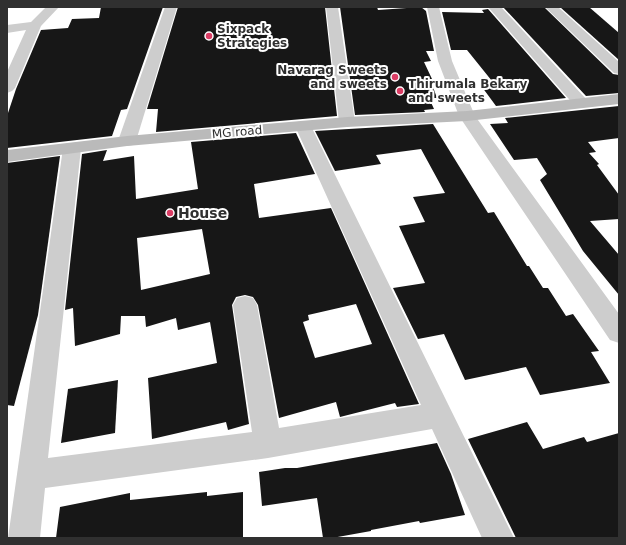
<svg xmlns="http://www.w3.org/2000/svg" width="626" height="545" viewBox="0 0 626 545" font-family="'DejaVu Sans',sans-serif">
  <style>
    .building { fill: #171717; fill-rule: evenodd }
    .lines { fill: none; stroke-linecap: round; stroke-linejoin: round }
    .minor { fill: #cdcdcd; fill-rule: evenodd }
    .tertiary { fill: #cdcdcd; fill-rule: evenodd }
    .secondary { fill: #bababa; fill-rule: evenodd }
    .poi-dot { fill: #dc3d65; stroke: #fff; stroke-width: 1.5 }
    .labels { text-anchor: middle; stroke-width: 4; stroke-linejoin: round; paint-order: stroke }
    .far-poi-label { font-size: 12px; font-weight: bold; fill: #303030; stroke: #fff; text-anchor: start }
    .far-street-label { font-size: 12px; fill: #303030; stroke: #fff }
    .poi-label { font-size: 14px; font-weight: bold; fill: #303030; stroke: #fff; text-anchor: start }
  </style>
  <rect width="100%" height="100%" fill="#fff"/>
  <g class="building">
    <polygon points="101,7 163,7 127,109 121,110 112,136 7,148 7,116 16,89 41,30 68,28 72,19 99,18"/>
    <polygon points="178,7 325,7 337,116 156,132 158,109 147,109"/>
    <polygon points="340,7 377,7 378,10 421,7 426,11 434,51 426,51 431,61 424,62 432,79 430,79 437,98 429,98 434,109 424,110 425,112 355,115"/>
    <polygon points="503,7 544,7 613,74 619,75 619,93 586,96"/>
    <polygon points="560,7 589,7 619,33 619,60"/>
    <polygon points="488,9 566,98 496,106 482,87 496,86 467,50 451,50 442,12 484,13 482,10"/>
    <polygon points="619,106 619,138 588,142 596,152 589,153 599,164 597,165 619,195 619,219 590,221 619,255 619,295 583,251 540,180 547,174 537,158 514,160 490,124 508,123 505,118"/>
    <polygon points="433,124 488,213 494,212 527,266 529,266 543,288 548,288 566,316 573,314 599,351 591,352 610,383 540,395 526,367 465,380 444,334 418,339 393,288 425,283 399,226 425,222 413,197 445,193 421,149 376,155 381,164 335,171 315,131"/>
    <path d="M296 133 315 174 254 184 259 218 331 208 419 404 397 407 395 403 340 417 336 402 279 418 258 305 253 297 245 295 236 297 232 305 249 424 228 430 226 422 152 439 148 378 217 363 210 322 178 330 176 318 146 327 145 316H121L120 334 75 346 73 308 65 310 82 154 107 150 103 161 134 156 136 199 198 189 191 142ZM202 229 210 274 141 290 137 238ZM356 304 372 344 315 358 303 322 309 320 308 315Z"/>
    <polygon points="60,156 38,315 14,406 7,405 7,163"/>
    <polygon points="118,380 115,433 61,443 68,389"/>
    <polygon points="527,422 543,449 584,437 587,442 619,433 619,538 516,538 468,439"/>
    <polygon points="437,443 451,474 465,515 420,523 419,521 371,530 371,531 332,538 323,538 317,498 262,506 259,472 285,468 297,468"/>
    <polygon points="207,492 207,496 243,492 243,538 56,538 60,507 130,493 130,500"/>
  </g>
  <g class="lines">
    <g class="minor">
      <polygon points="46,7 59,7 41,26 15,88 12,91 7,93 7,72 26,30 7,33 7,25 31,22"/>
      <polygon points="165,7 177,7 136,141 133,145 127,146 121,145 118,141"/>
      <polygon points="326,7 338,7 355,122 353,125 347,127 341,125 339,122"/>
      <polygon points="488,7 501,7 587,100 589,103 587,106 581,108 575,106"/>
      <polygon points="545,7 558,7 619,62 619,74 614,73"/>
      <polygon points="303,121 309,122 311,126 514,538 482,538 432,429 268,458 45,488 40,538 8,538 63,148 66,144 72,143 78,144 81,148 48,458 252,432 233,305 237,298 245,296 253,298 257,305 279,428 421,405 295,126 297,122"/>
    </g>
    <polygon class="tertiary" points="427,7 439,7 452,61 475,116 619,314 619,343 610,340 459,116 438,61"/>
    <polygon class="secondary" points="619,94 619,104 467,121 347,127 127,146 7,162 7,150 127,136 347,117 467,111"/>
  </g>
  <g class="poi-dot">
    <circle cx="209" cy="36" r="4"/>
    <circle cx="395" cy="77" r="4"/>
    <circle cx="400" cy="91" r="4"/>
    <circle cx="170" cy="213" r="4"/>
  </g>
  <g class="labels">
    <g class="far-poi-label">
      <text x="217" y="33">Sixpack<tspan x="217" dy="14">Strategies</tspan></text>
      <text x="387" y="74" text-anchor="end">Navarag Sweets<tspan x="387" dy="14">and sweets</tspan></text>
      <text x="408" y="88">Thirumala Bekary<tspan x="408" dy="14">and sweets</tspan></text>
    </g>
    <g class="far-street-label">
      <text transform="translate(237 132) rotate(-5)" y="4">MG road</text>
    </g>
    <g class="poi-label">
      <text x="178" y="218">House</text>
    </g>
  </g>
  <rect width="626" height="545" fill="none" stroke="#303030" stroke-width="16"/>
</svg>
